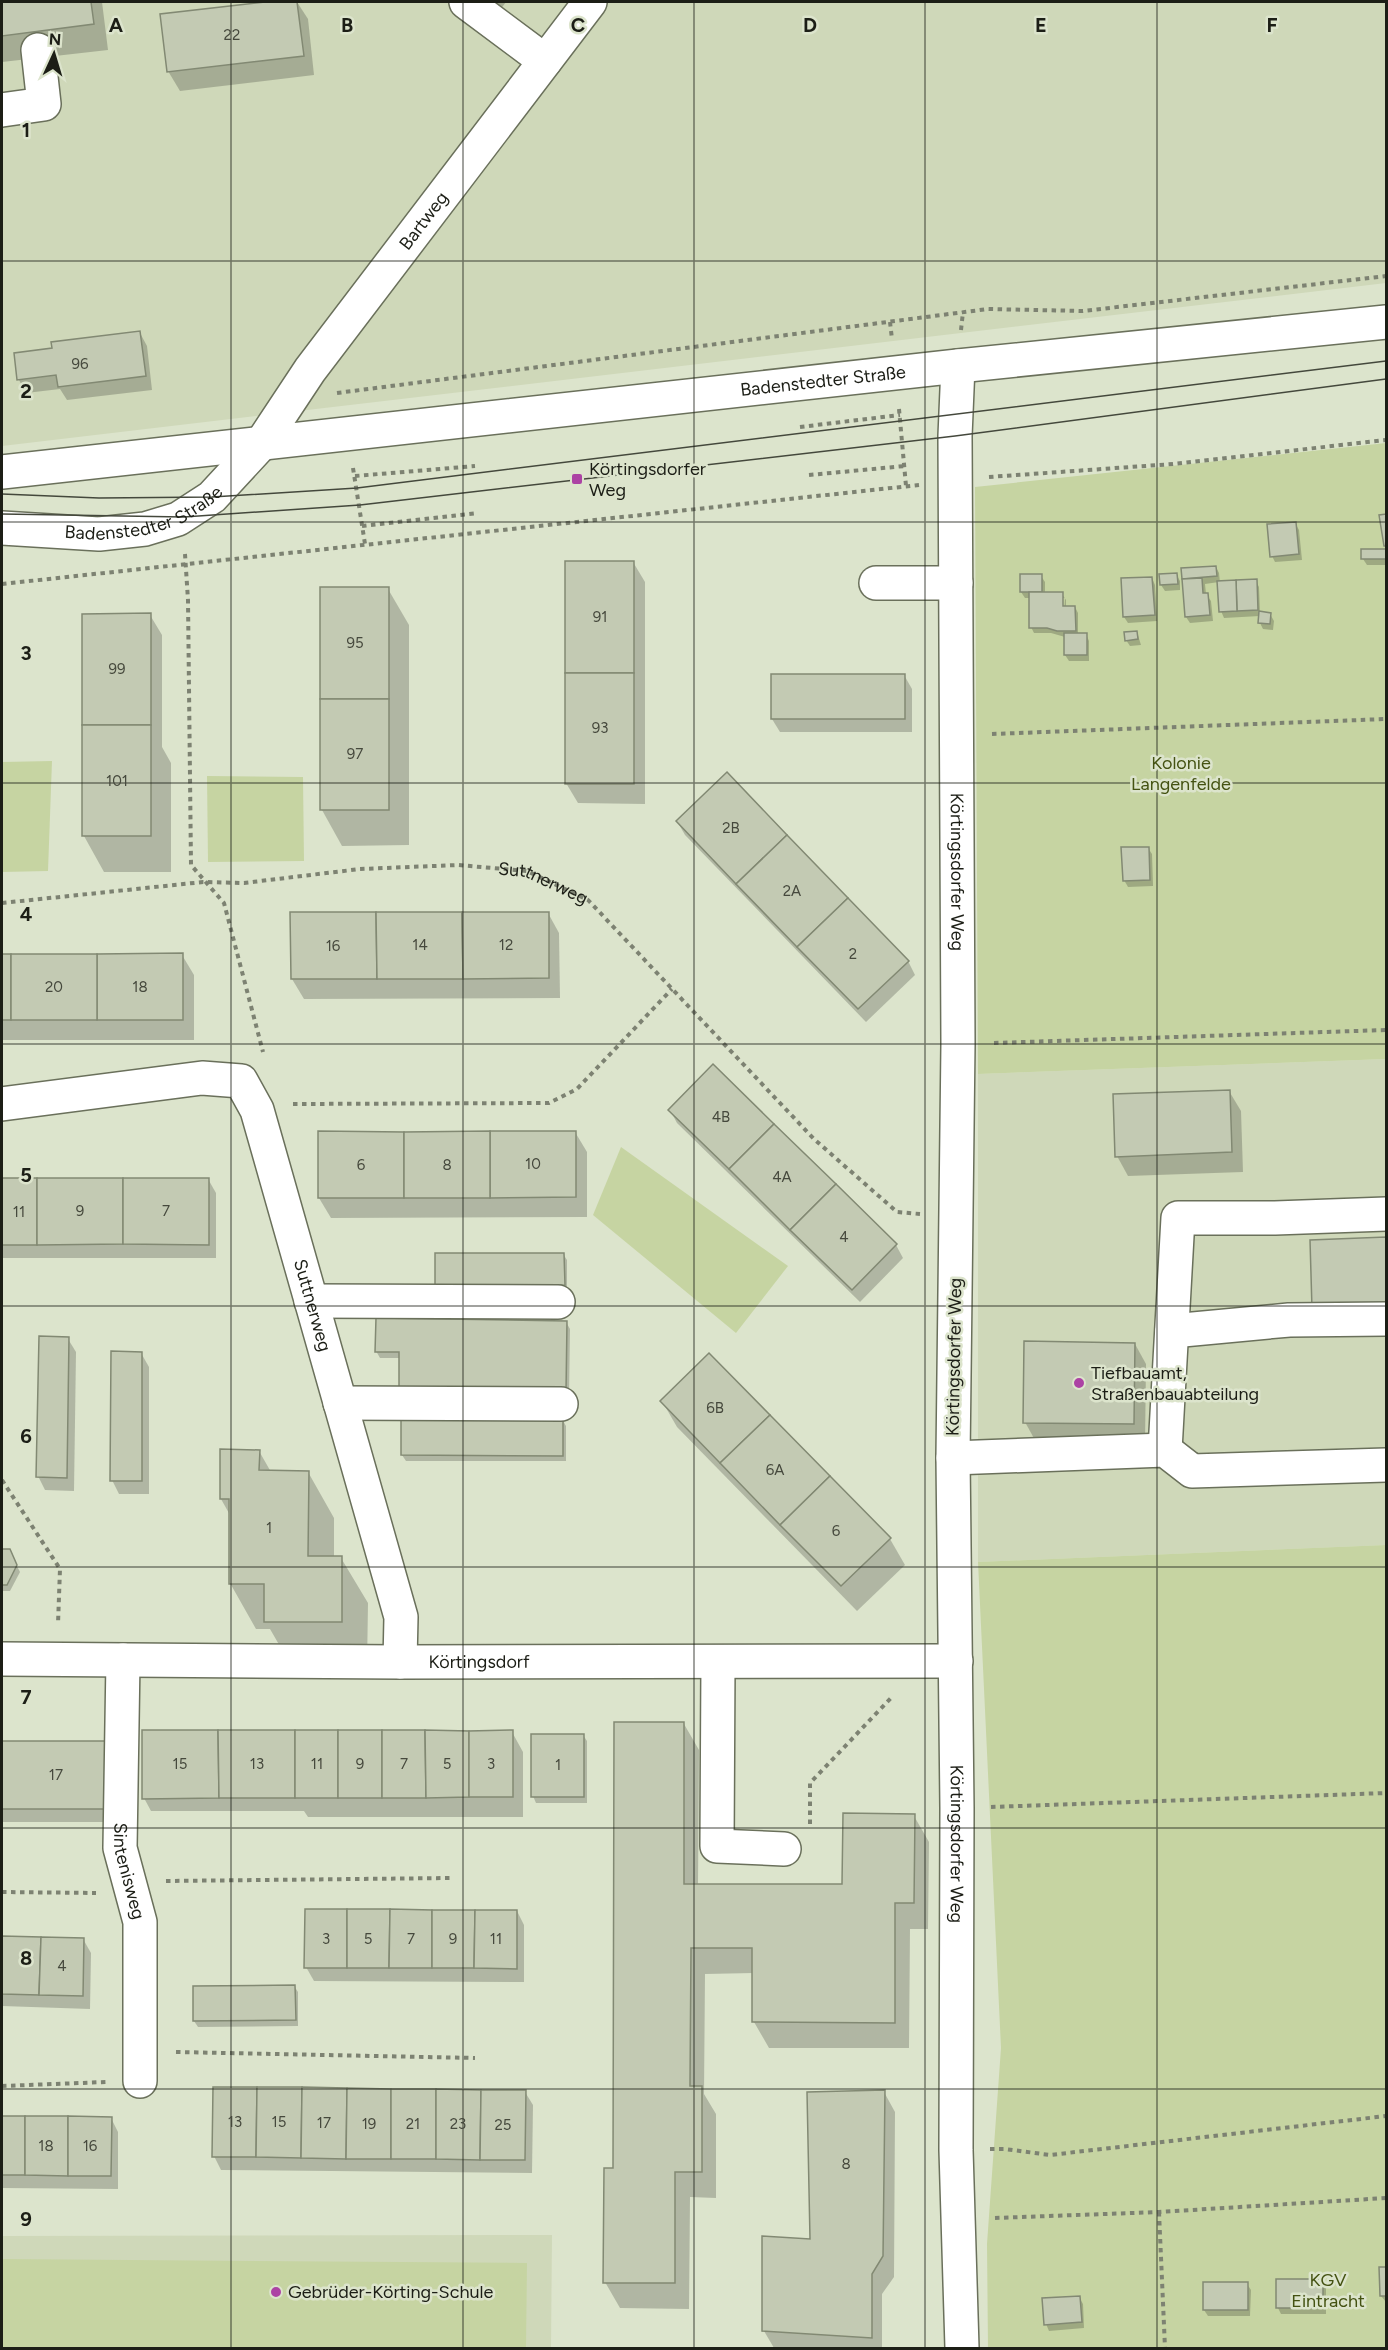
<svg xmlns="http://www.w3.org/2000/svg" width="1388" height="2350" viewBox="0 0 1388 2350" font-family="Figtree,sans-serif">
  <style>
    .built { fill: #cfd8b9 }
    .green { fill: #c6d4a2 }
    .shadow { fill: #0003; fill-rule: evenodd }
    .building { fill: #c3cab3; stroke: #828973; stroke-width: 1.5 }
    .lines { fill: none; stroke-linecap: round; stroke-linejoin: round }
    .minor-casing { stroke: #6a705b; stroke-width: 36 }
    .path { stroke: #7d8272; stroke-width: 4; stroke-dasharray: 4.5 4.5; stroke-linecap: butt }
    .minor { stroke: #fff; stroke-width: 33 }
    .tram { stroke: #44483c; stroke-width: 1.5 }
    .grid { fill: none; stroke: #1c1e16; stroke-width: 1.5; stroke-opacity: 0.55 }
    .poi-dot { fill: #ac42a4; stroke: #dce4cc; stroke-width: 2 }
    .labels { text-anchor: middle; stroke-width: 5; stroke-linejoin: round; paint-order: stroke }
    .number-label { font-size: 15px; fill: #46493d }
    .street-label { font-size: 18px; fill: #1c1e16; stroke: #dce4cc }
    .poi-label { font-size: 18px; fill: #1c1e16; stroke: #dce4cc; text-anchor: start }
    .park-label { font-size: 18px; fill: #445212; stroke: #dce4cc }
    .grid-label { font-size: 20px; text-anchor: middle; font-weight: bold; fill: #1c1e16; stroke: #dce4cc; stroke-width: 5; stroke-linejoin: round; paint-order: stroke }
  </style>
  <rect width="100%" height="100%" fill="#dce4cc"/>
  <g class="built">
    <polygon points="2,2 1386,2 1386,283 2,446"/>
    <polygon points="1386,1059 1386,1545 978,1562 978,1074"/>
    <polygon points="552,2235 551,2348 2,2348 2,2236"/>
  </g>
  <g class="green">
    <polygon points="1386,443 1386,1059 978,1074 975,487"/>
    <polygon points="52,761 48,871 2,872 2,762"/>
    <polygon points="207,776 303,777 304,861 208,862"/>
    <polygon points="621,1147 788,1266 736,1333 593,1215"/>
    <polygon points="1386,1545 1386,2348 988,2348 987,2244 1001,2048 978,1562"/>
    <polygon points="2,2259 527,2263 526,2348 2,2348"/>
  </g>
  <g class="shadow">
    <polygon points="2,2 102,2 108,50 2,62"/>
    <polygon points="278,2 297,2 308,19 314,75 180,91 168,71 161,15"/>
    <polygon points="480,2 506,2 497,14"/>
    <polygon points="140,333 147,346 152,390 67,400 60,389 26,393 19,380 54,349"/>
    <polygon points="1295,523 1299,530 1302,560 1275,562 1272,556"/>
    <polygon points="1363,550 1386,550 1386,565 1367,565 1363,559"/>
    <polygon points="633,562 645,582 645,804 578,803 566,783"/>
    <polygon points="1216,567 1219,573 1220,583 1256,581 1259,587 1260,613 1270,614 1274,621 1273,630 1263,629 1260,623 1260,616 1224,618 1221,611 1219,582 1205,584 1206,594 1211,601 1213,621 1190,623 1186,617 1183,570"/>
    <polygon points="1176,574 1180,581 1180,590 1165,591 1161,585"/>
    <path d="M1041 576 1045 582V594H1062L1066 600V607H1075L1078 613V634H1086L1089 641V661H1069L1065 655V637L1051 633H1034L1031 627 1030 598H1025L1021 592ZM1062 598H1065L1064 613H1061Z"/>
    <polygon points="1152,578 1155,585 1157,621 1128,623 1124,617"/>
    <polygon points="388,589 409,625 409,845 342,846 322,810"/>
    <polygon points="83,615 150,615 162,635 162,747 171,763 171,872 104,872 84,836"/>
    <polygon points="1137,632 1141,645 1130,646 1126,640"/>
    <polygon points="904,675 912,689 912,732 780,732 772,719"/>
    <polygon points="677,821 908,961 915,975 866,1022 685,835"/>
    <polygon points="1148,848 1152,854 1153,886 1128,887 1124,880"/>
    <polygon points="548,913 559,933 560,998 304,999 292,979"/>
    <polygon points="2,955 182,955 194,975 194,1040 2,1040"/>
    <polygon points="1229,1091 1241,1111 1243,1172 1128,1176 1117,1156"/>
    <polygon points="670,1110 896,1245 903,1258 860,1302 677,1123"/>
    <polygon points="575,1132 587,1152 587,1217 331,1218 319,1198"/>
    <polygon points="208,1179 216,1193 216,1258 2,1258 2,1180"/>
    <polygon points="1386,1239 1386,1326 1311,1241"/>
    <polygon points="563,1254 567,1260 567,1291 440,1292"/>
    <polygon points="566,1322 570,1329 569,1397 401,1358 380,1358 376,1351"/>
    <polygon points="68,1339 76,1352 74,1491 45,1490 38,1476"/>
    <polygon points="1135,1344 1146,1364 1145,1444 1036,1442 1025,1422"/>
    <polygon points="141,1353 149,1367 149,1494 119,1494 112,1480"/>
    <polygon points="662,1401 890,1539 905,1565 857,1611 677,1427"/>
    <polygon points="562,1419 566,1426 566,1461 406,1461 402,1455"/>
    <polygon points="259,1451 271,1472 308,1472 334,1518 334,1558 341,1558 368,1603 367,1667 292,1667 270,1629 256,1629 230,1583 230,1515 221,1499"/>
    <polygon points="2,1551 9,1551 20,1572 10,1591 2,1591"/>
    <polygon points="684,1724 699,1750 698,1885 844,1886 914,1816 929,1842 928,1929 910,1929 909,2048 769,2048 754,2022 754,1973 705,1974 704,2094 716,2114 716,2198 690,2197 689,2309 620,2308 605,2282 615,2170"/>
    <polygon points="512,1732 523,1752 523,1817 308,1817 304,1811 151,1811 144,1798"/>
    <polygon points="583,1735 587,1741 587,1803 536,1803 533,1796"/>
    <polygon points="2,1743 110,1743 118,1822 2,1822"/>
    <polygon points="517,1911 524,1925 524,1982 314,1981 306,1967"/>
    <polygon points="2,1937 83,1939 91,1953 90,2009 2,2006"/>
    <polygon points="294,1986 298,1992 298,2026 198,2027 194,2021"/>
    <polygon points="525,2092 533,2105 532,2173 221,2170 214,2156"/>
    <polygon points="884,2092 895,2112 894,2277 882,2294 882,2348 774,2348 764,2331 812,2241"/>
    <polygon points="2,2117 111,2118 118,2132 118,2189 2,2188"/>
    <polygon points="1381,2268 1386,2268 1386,2302 1381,2296"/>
    <polygon points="1322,2281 1326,2287 1326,2314 1281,2314 1278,2308"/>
    <polygon points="1247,2284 1251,2290 1250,2316 1208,2316 1204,2310"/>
    <polygon points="1079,2297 1083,2304 1084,2328 1049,2331 1046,2324"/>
  </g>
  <g class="building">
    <polygon points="2,2 91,2 94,24 2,36"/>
    <polygon points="265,2 297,2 304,56 167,72 160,14"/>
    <polygon points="140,331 146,376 58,387 56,375 17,380 14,353 52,348 51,342"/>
    <polygon points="1386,514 1386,546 1384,546 1379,515"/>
    <polygon points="1296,522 1299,554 1270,557 1267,524"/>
    <rect x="1361" y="549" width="25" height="10"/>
    <rect x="565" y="561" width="69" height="112"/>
    <polygon points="1216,566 1217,576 1182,579 1181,568"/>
    <polygon points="1177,573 1178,584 1160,585 1159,574"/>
    <rect x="1020" y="574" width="22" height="18"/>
    <polygon points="1152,577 1155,615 1123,617 1121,578"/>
    <polygon points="1202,578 1203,593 1208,593 1210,615 1185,617 1182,579"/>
    <polygon points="1257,579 1258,610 1237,611 1236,580"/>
    <polygon points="1236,580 1237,611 1219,612 1217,581"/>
    <rect x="320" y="587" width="69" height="112"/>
    <polygon points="1029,592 1063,592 1063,606 1075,606 1076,631 1057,631 1047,628 1029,628"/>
    <polygon points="1259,611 1271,613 1270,624 1258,623"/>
    <polygon points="151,613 151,725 82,725 82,614"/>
    <polygon points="1137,631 1138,639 1125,641 1124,632"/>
    <rect x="1064" y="633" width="23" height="22"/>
    <rect x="565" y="673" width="69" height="111"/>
    <rect x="771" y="674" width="134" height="45"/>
    <rect x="320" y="699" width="69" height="111"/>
    <rect x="82" y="725" width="69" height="111"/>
    <polygon points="727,772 787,835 736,884 676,821"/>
    <polygon points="787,835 848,898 797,947 736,884"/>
    <polygon points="1121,847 1149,847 1150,880 1123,881"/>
    <polygon points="848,898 909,961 858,1009 797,947"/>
    <polygon points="290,912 376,912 377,979 291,979"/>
    <polygon points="376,912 462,912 463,979 377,979"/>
    <polygon points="462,912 549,912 549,978 463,979"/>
    <polygon points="183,953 183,1020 97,1020 97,954"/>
    <rect x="2" y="954" width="9" height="66"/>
    <rect x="11" y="954" width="86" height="66"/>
    <polygon points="713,1064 774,1124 729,1169 668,1110"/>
    <polygon points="1230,1090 1232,1152 1115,1157 1113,1094"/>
    <polygon points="774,1124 836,1184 790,1230 729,1169"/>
    <polygon points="318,1131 404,1132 404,1198 318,1198"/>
    <polygon points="490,1131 576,1131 576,1197 490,1198"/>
    <polygon points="490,1131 490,1198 404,1198 404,1132"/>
    <rect x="2" y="1178" width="35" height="67"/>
    <polygon points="37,1178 123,1178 123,1244 37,1245"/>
    <polygon points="123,1178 209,1178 209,1245 123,1244"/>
    <polygon points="836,1184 897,1244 852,1290 790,1230"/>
    <polygon points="1386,1237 1386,1306 1312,1309 1310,1240"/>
    <polygon points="435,1253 564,1253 565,1285 435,1286"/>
    <polygon points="376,1318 567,1321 566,1392 399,1389 399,1352 375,1352"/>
    <polygon points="39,1336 69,1337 67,1478 36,1477"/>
    <polygon points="1024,1341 1135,1343 1134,1424 1023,1423"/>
    <polygon points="111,1351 142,1352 142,1481 110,1481"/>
    <polygon points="709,1353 770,1415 720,1463 660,1401"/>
    <polygon points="770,1415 830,1476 780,1525 720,1463"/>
    <polygon points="401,1417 563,1418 563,1456 401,1455"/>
    <polygon points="220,1449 260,1450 259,1470 309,1471 308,1556 342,1556 342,1622 264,1622 264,1584 229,1584 229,1499 220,1499"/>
    <polygon points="830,1476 891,1538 841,1586 780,1525"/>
    <polygon points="2,1549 10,1549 17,1565 7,1585 2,1585"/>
    <polygon points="614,1722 684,1722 684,1884 842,1884 843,1813 915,1814 914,1903 895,1903 895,2023 752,2022 752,1948 691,1948 690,2086 702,2086 702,2172 675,2172 675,2283 603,2283 604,2168 613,2168"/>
    <polygon points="142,1730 218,1730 219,1798 142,1799"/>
    <polygon points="218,1730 295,1730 295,1798 219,1798"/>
    <rect x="295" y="1730" width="43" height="68"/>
    <rect x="338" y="1730" width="44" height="68"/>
    <polygon points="382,1730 425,1730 426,1798 382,1798"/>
    <polygon points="425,1730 469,1731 469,1797 426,1798"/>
    <polygon points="513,1730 513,1797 469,1797 469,1731"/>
    <rect x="531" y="1734" width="53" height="63"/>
    <rect x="2" y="1741" width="109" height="68"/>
    <polygon points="305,1909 347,1909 347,1968 304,1968"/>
    <polygon points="347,1909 390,1909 389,1968 347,1968"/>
    <polygon points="390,1909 432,1910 432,1968 389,1968"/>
    <polygon points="432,1910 475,1910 474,1968 432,1968"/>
    <polygon points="475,1910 517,1910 517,1969 474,1968"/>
    <polygon points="2,1936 41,1937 39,1995 2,1994"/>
    <polygon points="41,1937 84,1938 83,1996 39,1995"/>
    <polygon points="295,1985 296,2020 193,2021 193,1986"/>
    <polygon points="213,2087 257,2087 256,2157 212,2157"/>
    <polygon points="257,2087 302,2087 301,2158 256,2157"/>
    <polygon points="302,2087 347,2088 346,2159 301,2158"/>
    <polygon points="347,2088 391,2089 391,2159 346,2159"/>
    <rect x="391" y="2089" width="45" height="70"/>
    <polygon points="436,2089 481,2090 480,2160 436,2159"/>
    <polygon points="481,2090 526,2090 525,2160 480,2160"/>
    <polygon points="885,2090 883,2256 872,2274 872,2338 762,2331 762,2236 810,2239 807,2092"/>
    <rect x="2" y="2116" width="23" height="59"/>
    <polygon points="25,2116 68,2116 68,2176 25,2175"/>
    <polygon points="68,2116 112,2117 111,2176 68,2176"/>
    <polygon points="1379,2267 1386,2267 1386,2296 1380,2296"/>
    <rect x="1276" y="2279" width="47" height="29"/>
    <rect x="1203" y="2282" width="45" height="28"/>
    <polygon points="1080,2296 1082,2322 1044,2325 1042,2298"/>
  </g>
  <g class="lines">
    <g class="minor-casing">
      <g id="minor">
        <polyline points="466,2 545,61"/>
        <polyline points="2,110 44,104 38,50"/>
        <path id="s2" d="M958 366 955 436 958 1044 953 1458 957 1808 956 2150 962 2348"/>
        <path id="s3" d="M2 472 958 366 1386 322"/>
        <path id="s4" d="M2 528 99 534 145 529 178 519 212 497 261 444 310 370 590 2"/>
        <polyline points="876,583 956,583"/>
        <path id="s5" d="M2 1104 202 1078 241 1081 257 1110 401 1617 400 1662"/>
        <polyline points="311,1301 558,1302"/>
        <polyline points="1172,1331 1289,1320 1386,1319"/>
        <polyline points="340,1403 561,1404"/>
        <polyline points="1165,1450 1178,1218 1275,1218 1386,1214"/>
        <polyline points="953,1458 1165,1450 1192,1471 1386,1465"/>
        <path id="s6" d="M2 1659 400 1662 956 1661"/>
        <path id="s7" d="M123 1660 120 1848 140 1922V2081"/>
        <polyline points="718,1662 717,1846 784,1849"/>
      </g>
    </g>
    <g class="path">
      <polyline points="890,322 892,339"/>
      <polyline points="961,330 963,312"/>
      <polyline points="337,393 988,309 1083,311 1386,276"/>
      <polyline points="899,409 906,486"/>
      <polyline points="800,427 900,415"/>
      <polyline points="353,468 365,544"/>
      <polyline points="809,475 905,466"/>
      <polyline points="355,476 475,466"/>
      <polyline points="989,477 1173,464 1386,440"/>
      <polyline points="362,526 478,513"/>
      <polyline points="185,554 188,600 191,865 224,903 263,1052"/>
      <polyline points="2,584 919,485"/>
      <polyline points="992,734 1386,719"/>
      <path id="s1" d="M2 903 203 882 244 883 360 869 458 865 527 871 588 900 814 1139 897 1212 920 1214"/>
      <polyline points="994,1043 1386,1030"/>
      <polyline points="293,1104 549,1103 577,1089 672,989"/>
      <polyline points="2,1480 60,1569 58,1624"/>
      <polyline points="991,1807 1386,1793"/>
      <polyline points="810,1824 810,1783 891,1698"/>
      <polyline points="166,1881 451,1878"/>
      <polyline points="2,1892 96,1893"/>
      <polyline points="176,2052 475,2058"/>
      <polyline points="2,2086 106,2082"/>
      <polyline points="990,2149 1005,2149 1050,2155 1386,2116"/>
      <polyline points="1159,2212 1165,2348"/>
      <polyline points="995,2218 1159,2212 1386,2198"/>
    </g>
    <use href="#minor" class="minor"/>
    <g class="tram">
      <polyline points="2,494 99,498 212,497 357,488 1386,361"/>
      <polyline points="2,514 184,517 360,505 955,436 1386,379"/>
    </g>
  </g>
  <path class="grid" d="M231 2V2348M463 2V2348M694 2V2348M925 2V2348M1157 2V2348M2 261H1386M2 522H1386M2 783H1386M2 1044H1386M2 1306H1386M2 1567H1386M2 1828H1386M2 2089H1386"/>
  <g class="poi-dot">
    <rect x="571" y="473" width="12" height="12" rx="3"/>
    <circle cx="1079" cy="1383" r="6"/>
    <circle cx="276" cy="2292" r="6"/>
  </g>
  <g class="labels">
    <g class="number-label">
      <text x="232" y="40">22</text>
      <text x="80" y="369">96</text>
      <text x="600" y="622">91</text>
      <text x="355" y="648">95</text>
      <text x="117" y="674">99</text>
      <text x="600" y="733">93</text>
      <text x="355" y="759">97</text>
      <text x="117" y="786">101</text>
      <text x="731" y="833">2B</text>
      <text x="792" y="896">2A</text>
      <text x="420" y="950">14</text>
      <text x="506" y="950">12</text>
      <text x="333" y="951">16</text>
      <text x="853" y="959">2</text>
      <text x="54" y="992">20</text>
      <text x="140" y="992">18</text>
      <text x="721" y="1122">4B</text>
      <text x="533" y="1169">10</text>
      <text x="361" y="1170">6</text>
      <text x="447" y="1170">8</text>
      <text x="782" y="1182">4A</text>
      <text x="80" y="1216">9</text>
      <text x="166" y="1216">7</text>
      <text x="19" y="1217">11</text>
      <text x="844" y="1242">4</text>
      <text x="715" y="1413">6B</text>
      <text x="775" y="1475">6A</text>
      <text x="269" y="1533">1</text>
      <text x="836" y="1536">6</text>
      <text x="180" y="1769">15</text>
      <text x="257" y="1769">13</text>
      <text x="317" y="1769">11</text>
      <text x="360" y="1769">9</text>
      <text x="404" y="1769">7</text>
      <text x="447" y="1769">5</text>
      <text x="491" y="1769">3</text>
      <text x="558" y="1770">1</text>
      <text x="56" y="1780">17</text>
      <text x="326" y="1944">3</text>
      <text x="368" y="1944">5</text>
      <text x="411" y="1944">7</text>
      <text x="453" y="1944">9</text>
      <text x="496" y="1944">11</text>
      <text x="62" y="1971">4</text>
      <text x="235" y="2127">13</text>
      <text x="279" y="2127">15</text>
      <text x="324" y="2128">17</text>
      <text x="369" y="2129">19</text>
      <text x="413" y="2129">21</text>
      <text x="458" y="2129">23</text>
      <text x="503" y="2130">25</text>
      <text x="46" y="2151">18</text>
      <text x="90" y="2151">16</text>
      <text x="846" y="2169">8</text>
    </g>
    <g class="street-label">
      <text dy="6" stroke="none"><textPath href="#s4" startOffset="567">Bartweg</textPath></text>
      <text dy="6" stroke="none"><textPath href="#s3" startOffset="826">Badenstedter Straße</textPath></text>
      <text dy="6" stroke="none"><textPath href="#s4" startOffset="146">Badenstedter Straße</textPath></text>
      <text dy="6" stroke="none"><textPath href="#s2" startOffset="506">Körtingsdorfer Weg</textPath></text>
      <text dy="6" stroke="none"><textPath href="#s1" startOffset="546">Suttnerweg</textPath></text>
      <text dy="6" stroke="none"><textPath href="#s5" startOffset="477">Suttnerweg</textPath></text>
      <text transform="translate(954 1357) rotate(-89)" y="6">Körtingsdorfer Weg</text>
      <text dy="6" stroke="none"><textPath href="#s6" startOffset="477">Körtingsdorf</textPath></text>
      <text dy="6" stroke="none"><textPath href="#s2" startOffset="1478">Körtingsdorfer Weg</textPath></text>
      <text dy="6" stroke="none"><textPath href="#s7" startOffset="212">Sintenisweg</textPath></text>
    </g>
    <g class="poi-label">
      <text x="589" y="475">Körtingsdorfer<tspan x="589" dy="21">Weg</tspan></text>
      <text x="1091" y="1379">Tiefbauamt,<tspan x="1091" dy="21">Straßenbauabteilung</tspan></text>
      <text x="288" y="2298">Gebrüder-Körting-Schule</text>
    </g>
    <g class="park-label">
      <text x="1181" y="769">Kolonie<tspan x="1181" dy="21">Langenfelde</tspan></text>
      <text x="1328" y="2286">KGV<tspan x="1328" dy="21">Eintracht</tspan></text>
    </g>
  </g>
  <g class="grid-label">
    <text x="116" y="32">A</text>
    <text x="347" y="32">B</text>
    <text x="578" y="32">C</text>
    <text x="810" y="32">D</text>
    <text x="1041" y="32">E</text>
    <text x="1272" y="32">F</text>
    <text x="26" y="137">1</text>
    <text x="26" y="398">2</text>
    <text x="26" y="660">3</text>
    <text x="26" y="921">4</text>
    <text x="26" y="1182">5</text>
    <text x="26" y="1443">6</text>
    <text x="26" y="1704">7</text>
    <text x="26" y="1965">8</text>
    <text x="26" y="2226">9</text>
  </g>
  <rect width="1388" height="2350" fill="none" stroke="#1c1e16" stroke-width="6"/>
  <g transform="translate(54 54) rotate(4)" stroke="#dce4cc" stroke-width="4.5" paint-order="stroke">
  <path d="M0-4.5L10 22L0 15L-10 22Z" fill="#1c1e16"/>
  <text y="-9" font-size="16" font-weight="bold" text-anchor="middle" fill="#1c1e16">N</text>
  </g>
</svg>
